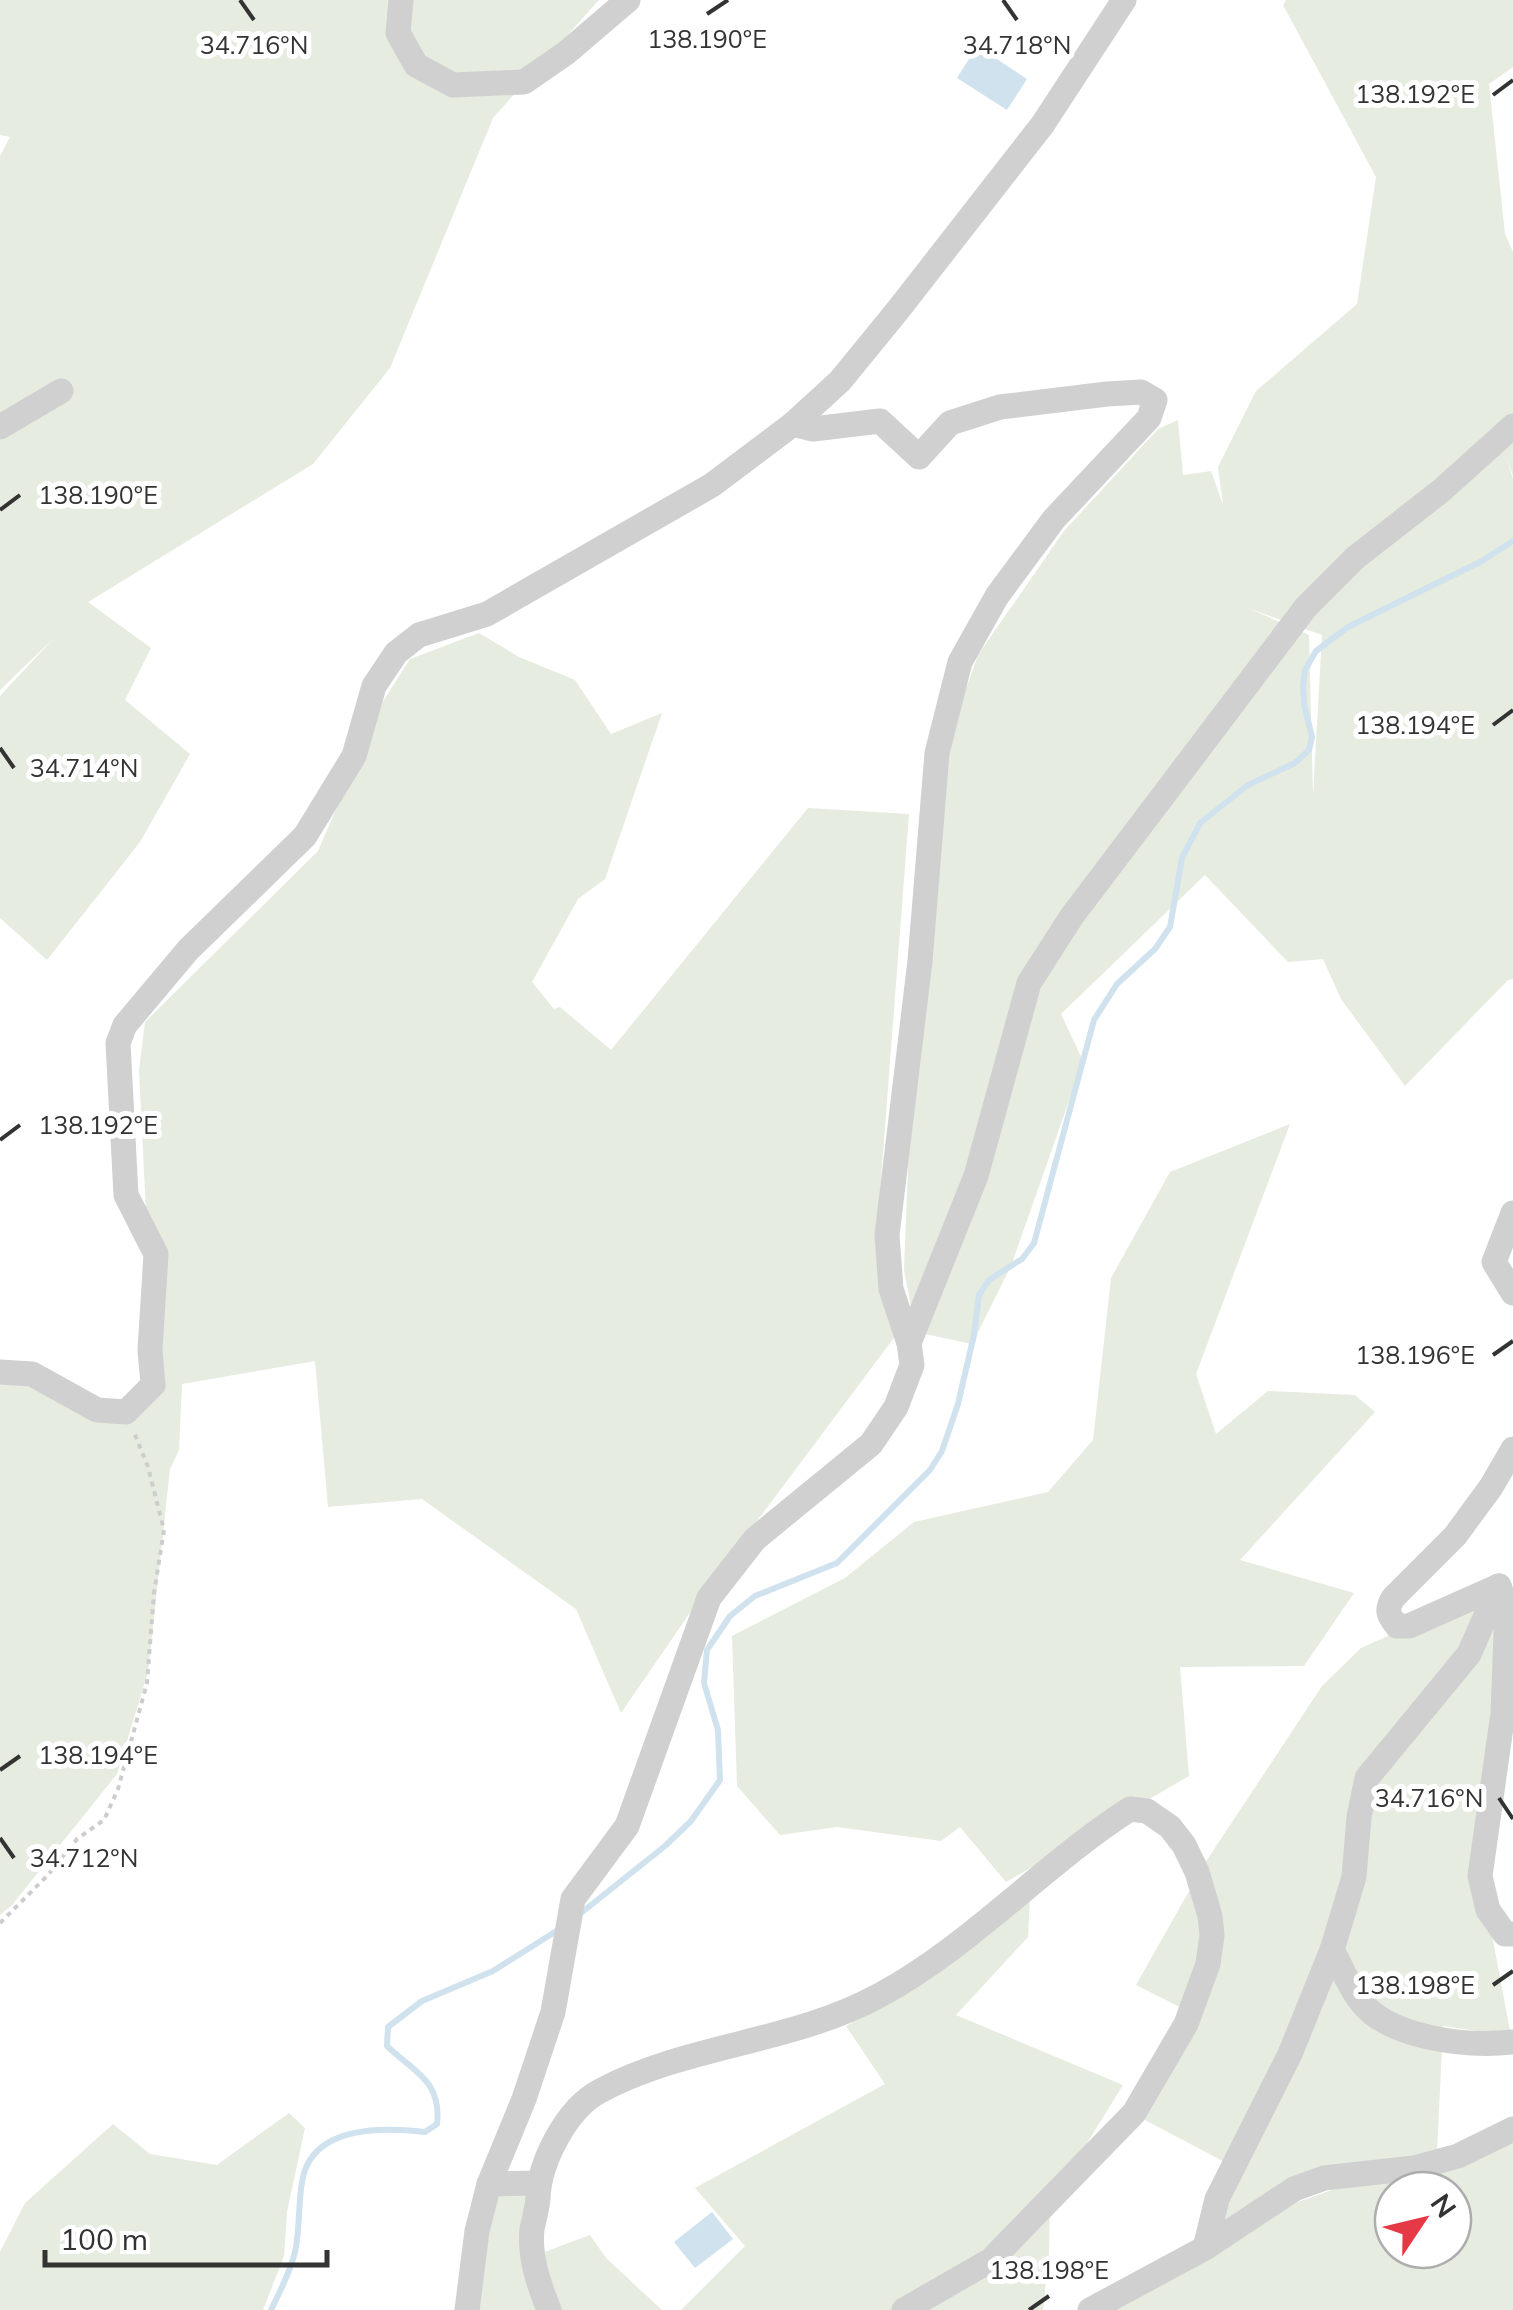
<svg xmlns="http://www.w3.org/2000/svg" width="1513" height="2310" viewBox="0 0 1513 2310" font-family="Mulish,sans-serif">
  <style>
    .green { fill: #e6ecdf; fill-rule: evenodd }
    .water { fill: #cfe2ee }
    .lines { fill: none; stroke-linecap: round; stroke-linejoin: round }
    .stream { stroke: #cfe2ee; stroke-width: 6 }
    .path { stroke: #cdcdcd; stroke-width: 4; stroke-dasharray: 5 5; stroke-linecap: butt }
    .minor { stroke: #d0d0d0; stroke-width: 25 }
    .ticks { fill: none; stroke: #333; stroke-width: 4 }
    .ticks-label { font-size: 25px; text-anchor: middle; fill: #333; stroke: #fff; stroke-width: 10; stroke-linejoin: round; paint-order: stroke }
  </style>
  <rect width="100%" height="100%" fill="#fff"/>
  <g class="green">
    <polygon points="0,0 599,0 493,118 390,368 313,464 88,602 151,648 125,700 190,754 140,842 47,960 0,918 0,696 53,639 0,690 0,156 10,137 0,135"/>
    <path d="M1286 0H1513V67L1489 84 1505 234 1513 252V476L1506 457 1513 479V979L1508 980 1405 1086 1341 999 1323 959 1288 962 1205 875 1061 1014 1083 1061 1011 1266 972 1344 916 1332 904 1270 922 812 978 655 1064 531 1158 429 1178 420 1183 475 1211 471 1223 505 1218 467 1256 391 1357 304 1376 177 1283 5ZM1248 608 1322 635 1313 796 1309 635Z"/>
    <polygon points="479,633 519,657 575,680 611,734 662,713 605,879 578,899 532,982 554,1009 560,1007 611,1050 808,808 909,814 877,1231 896,1335 709,1585 621,1713 576,1609 422,1499 328,1507 315,1361 182,1384 179,1450 170,1469 148,1672 117,1774 12,1905 0,1915 0,1379 40,1379 97,1410 155,1395 139,1070 145,1022 318,851 382,703 410,659"/>
    <polygon points="1290,1124 1196,1374 1216,1434 1268,1391 1355,1395 1375,1412 1240,1560 1354,1593 1304,1666 1180,1667 1189,1776 1006,1882 960,1827 941,1841 837,1827 780,1835 737,1786 732,1636 845,1578 914,1522 1048,1492 1093,1440 1111,1278 1170,1172"/>
    <path d="M1499 1586 1503 1596 1472 1887 1492 1935 1511 2036 1443 2026 1437 2153 1513 2127V2310H1089L1249 2219 1423 2158 1209 2230 1236 2168 1143 2119 1190 2012 1136 1985 1205 1863 1322 1686 1361 1648ZM1393 2190H1453V2250H1393Z"/>
    <polygon points="1030,1894 1028,1937 956,2015 1123,2085 1050,2203 1049,2253 1043,2310 681,2310 745,2246 695,2188 885,2084 846,2026 904,1995"/>
    <polygon points="289,2113 305,2128 287,2212 284,2256 263,2310 0,2310 0,2252 25,2203 113,2124 150,2154 217,2165"/>
    <polygon points="497,2184 525,2184 547,2310 476,2310"/>
    <polygon points="590,2235 606,2258 662,2310 552,2310 542,2253"/>
  </g>
  <g class="water">
    <polygon points="977,46 1027,79 1007,110 957,78"/>
    <polygon points="712,2212 733,2239 695,2268 674,2242"/>
  </g>
  <g class="lines">
    <g class="stream">
      <polyline points="576,1917 665,1846 691,1821 720,1780 718,1730 704,1683 707,1650 730,1616 755,1596 837,1563 930,1470 942,1451 958,1404 974,1335 979,1295 989,1280 1022,1259 1034,1243 1094,1020 1117,984 1155,949 1170,927 1182,858 1200,823 1248,785 1295,763 1309,750 1312,737 1304,704 1303,686 1305,670 1316,651 1348,627 1482,561 1513,541"/>
      <path d="M271 2310C280 2291 290 2273 295 2252 300 2230 298 2205 302 2182 311 2125 382 2127 425 2132L437 2124C442 2081 414 2072 387 2046L388 2027 422 2001 493 1971 558 1930"/>
    </g>
    <polyline class="path" points="0,1923 47,1876 77,1839 104,1820 118,1789 147,1683 154,1593 164,1530 148,1467 133,1430"/>
    <g class="minor">
      <polyline points="401,0 398,33 416,65 453,85 524,82 566,53 628,0"/>
      <polyline points="0,427 61,391"/>
      <polyline points="1513,1213 1494,1262 1513,1293"/>
      <polyline points="909,1343 976,1176 1029,983 1072,916 1306,607 1355,558 1442,490 1513,426"/>
      <polyline points="0,1372 32,1374 97,1410 126,1412 153,1385 150,1350 156,1254 126,1195 118,1043 125,1025 188,950 305,836 354,756 374,686 396,653 419,635 487,614 712,485 793,424 840,381 898,310 1043,124 1124,0"/>
      <polyline points="1499,1586 1507,1608 1503,1713 1480,1876 1488,1910 1505,1934 1513,1934"/>
      <path d="M1499 1586 1409 1626H1397C1388 1615 1386 1610 1393 1598L1455 1536 1491 1487 1513 1449"/>
      <path d="M1332 1950C1341 1966 1348 1984 1359 1999 1387 2039 1468 2047 1513 2042"/>
      <polyline points="489,2184 538,2183"/>
      <polyline points="1205,2248 1217,2199 1290,2054 1332,1950 1354,1877 1359,1817 1367,1778 1469,1654 1499,1586"/>
      <polyline points="467,2310 477,2231 489,2184 524,2099 553,2012 573,1899 627,1826 709,1598 755,1539 871,1444 896,1407 912,1365 909,1343 891,1289 887,1235 920,961 937,753 960,662 997,596 1054,519 1149,418 1155,400 1141,392 1107,394 1000,407 950,423 919,457 880,421 813,429 793,424"/>
      <path d="M549 2310C539 2285 529 2257 532 2229 534 2219 537 2209 538 2199 539 2163 566 2109 600 2091 688 2044 793 2043 880 1995 972 1945 1043 1865 1130 1809L1147 1811 1170 1827 1184 1845 1197 1872 1210 1916 1212 1935 1208 1964 1186 2024 1134 2113 991 2260 904 2310"/>
      <polyline points="1090,2310 1205,2248 1294,2189 1324,2178 1414,2168 1458,2156 1513,2129"/>
    </g>
  </g>
  <path class="ticks" d="M240 0 254 20M1003 0 1017 20M707 14 728 0M1493 95 1513 80M0 510 20 495M1493 725 1513 710M0 748 14 768M0 1140 20 1125M1493 1355 1513 1341M0 1770 20 1756M1499 1798 1513 1819M0 1838 14 1858M1493 1985 1513 1971M1029 2310 1049 2296"/>
  <g class="ticks-label">
    <text x="707" y="48">138.190°E</text>
    <text x="254" y="54">34.716°N</text>
    <text x="1017" y="54">34.718°N</text>
    <text x="1415" y="103">138.192°E</text>
    <text x="98" y="504">138.190°E</text>
    <text x="1415" y="734">138.194°E</text>
    <text x="84" y="777">34.714°N</text>
    <text x="98" y="1134">138.192°E</text>
    <text x="1415" y="1364">138.196°E</text>
    <text x="98" y="1764">138.194°E</text>
    <text x="1429" y="1807">34.716°N</text>
    <text x="84" y="1867">34.712°N</text>
    <text x="1415" y="1994">138.198°E</text>
    <text x="1049" y="2279">138.198°E</text>
  </g>
  <g transform="translate(1423 2220) rotate(55)"><circle r="48" fill="#ffffff" stroke="#adadad" stroke-width="2.5"/>
  <path d="M0-8L18 38L0 25L-18 38Z" fill="#e63946"/>
  <text y="-15" font-size="28" font-weight="bold" text-anchor="middle" fill="#333333">N</text>
  </g>
  <path d="M45 2250v15h282v-15" fill="none" stroke="#333333" stroke-width="5"/>
  <text x="60" y="2250" font-size="30" fill="#333333" stroke="#ffffff" stroke-width="8" paint-order="stroke">100 m</text>
</svg>
